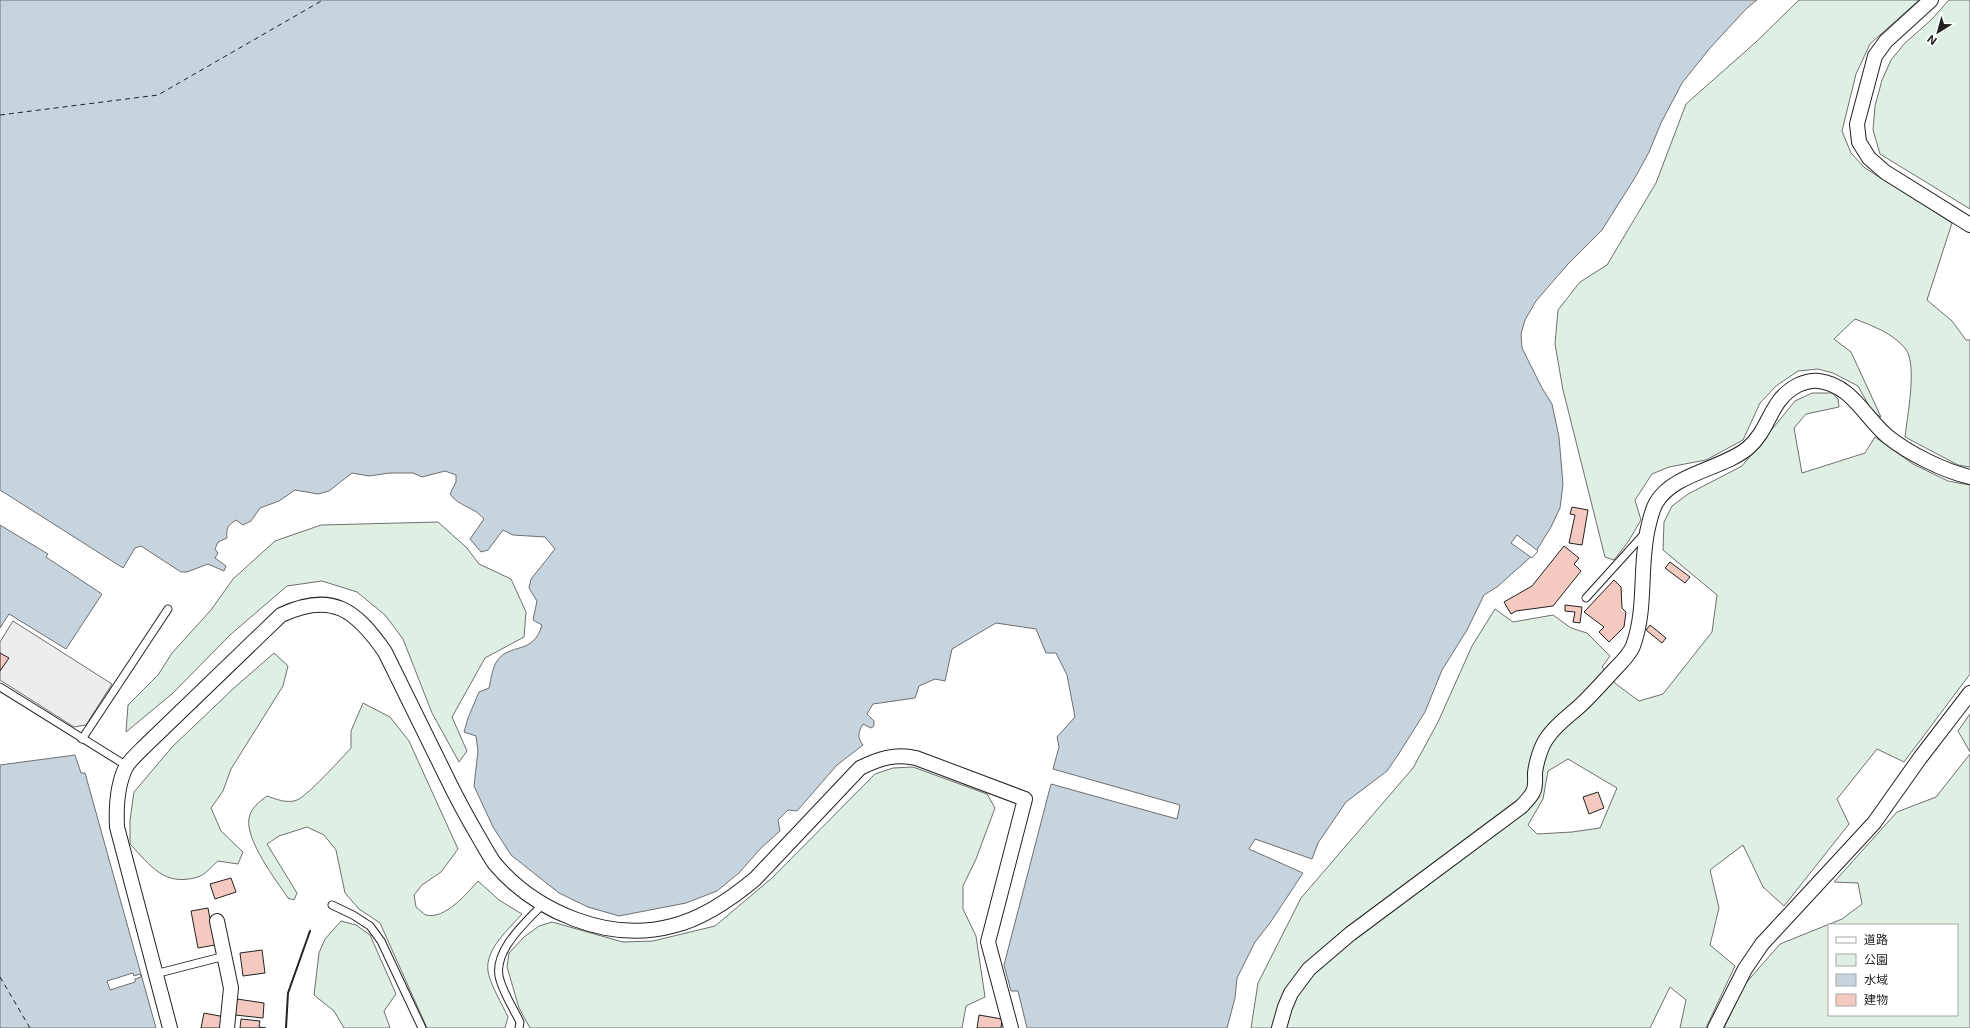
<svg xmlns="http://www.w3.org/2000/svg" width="1970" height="1028" viewBox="0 0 1970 1028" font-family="Inter,'Noto Sans JP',sans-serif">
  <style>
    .green { fill: #e0efe3; stroke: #6f6f6f; fill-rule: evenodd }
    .parking { fill: #ededed; stroke: #6f6f6f }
    .water { fill: #c7d3dd; stroke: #6f6f6f }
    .pier { fill: #fff; stroke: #6f6f6f }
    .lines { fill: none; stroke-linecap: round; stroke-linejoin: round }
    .ferry { stroke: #222; stroke-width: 1; stroke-dasharray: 5 4; stroke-linecap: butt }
    .building { fill: #f3c9c0; stroke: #222 }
    .lane-casing { stroke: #222; stroke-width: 9 }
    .street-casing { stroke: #222; stroke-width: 16 }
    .lane { stroke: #fff; stroke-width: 7 }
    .street { stroke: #fff; stroke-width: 14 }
    .wall { stroke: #222; stroke-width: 2 }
  </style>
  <rect width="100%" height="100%" fill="#fff"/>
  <g class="green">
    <path d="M1799 0H1919L1870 44 1856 74 1842 131 1851 153 1865 168 1952 223 1927 300 1952 321 1966 340H1970V467L1958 465 1905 437C1907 417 1918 363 1905 348 1892 333 1873 326 1855 319L1834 339 1851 352 1881 417 1873 413 1858 386 1833 373 1818 369 1798 371 1776 386 1760 403 1743 440 1706 460 1669 467 1652 474 1635 500 1641 520 1628 542 1614 560 1605 557 1563 390 1555 344 1558 310 1580 282 1607 265 1656 183 1686 104 1756 42Z"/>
    <polygon points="1949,0 1970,0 1970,209 1880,154 1873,130 1875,106 1882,80 1891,60 1905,43 1931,20"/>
    <path d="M1812 393H1832L1838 399 1839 407 1806 414 1794 428 1802 473 1865 453 1875 437 1913 464 1948 481 1970 485V674L1904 762 1877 749 1837 799 1849 824 1784 906 1763 887 1743 845 1710 870 1719 908 1710 945 1735 966 1706 1028H1680L1686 1000 1670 987 1650 1028H1251L1258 983 1301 898 1413 768 1438 722 1472 646 1495 609 1513 622 1553 615 1571 628 1587 633 1610 656 1602 667 1616 684 1639 701 1663 694 1712 632 1717 595 1663 550 1664 522 1672 506 1688 494 1742 466 1795 401ZM1568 759 1617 788 1600 828 1572 832 1537 834 1528 825 1543 799 1548 771Z"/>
    <polygon points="438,522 467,548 479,564 511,579 526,612 524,637 485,658 452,717 467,751 459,762 432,713 403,639 385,615 357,592 322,581 287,586 230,635 173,693 126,732 128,705 158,675 172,653 211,610 233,579 275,541 321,525"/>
    <path d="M274 653 288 666 283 686 231 769 223 791 211 808 221 831 243 852 238 864 218 861C212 866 205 875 198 877 164 887 151 866 130 844V820L134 792 173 746 234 688Z"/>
    <path d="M363 703 390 717 409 741 458 849 441 872 422 885 414 895 416 907C419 909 423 914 426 915 445 920 467 893 478 881L499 900 522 914C509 929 485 949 488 971 489 982 503 1006 508 1017L505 1028H427L380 923 359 909 345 893 336 850 324 835 307 827 279 836 267 844 297 893 294 900 288 898C276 880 245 840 249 818 251 808 259 802 267 796 276 799 287 804 297 800 306 797 342 758 351 748V731Z"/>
    <polygon points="1970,714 1970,752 1958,731"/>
    <path d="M1970 754V1028H1724L1745 984 1780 944 1842 919 1862 904 1858 883 1834 882 1897 812 1936 797ZM1829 925H1957V1015H1829Z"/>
    <polygon points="913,767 987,794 995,808 976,859 963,886 963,909 976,936 985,997 966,1006 962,1028 530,1028 519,1008 507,967 509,953 524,937 539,926 552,922 623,942 653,941 715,926 772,878 875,774 893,768"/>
    <polygon points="341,921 356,925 370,935 396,994 384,1011 390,1028 344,1028 334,1011 314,995 319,953 325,939"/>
  </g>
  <polygon class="parking" points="13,621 112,684 86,725 74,727 0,680 0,642"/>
  <g class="water">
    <path d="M0 0H1757L1747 8 1710 48 1682 83 1661 123 1649 152 1636 176 1602 230 1568 264 1536 301 1525 320 1521 334 1522 348 1542 388 1552 404 1559 437 1563 484 1560 508 1551 527 1535 553 1497 587 1484 595 1467 630 1442 670 1425 712 1398 755 1387 771 1346 802 1318 843 1312 859 1255 839 1249 849 1303 873 1270 923 1255 942 1237 978 1235 998 1227 1028H1027L1018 991H1011L1004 965 1051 784 1177 819 1180 805 1053 769 1059 747 1057 737 1075 717 1067 675 1056 653H1046L1036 629 996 623 952 649 945 681 935 679 919 686 915 698 873 704 867 714 874 721V726L871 728 863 724C858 733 857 737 863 745L837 765 797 811 788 810 778 820 780 831 761 848 739 873 717 891 686 903 619 916 588 907 559 893 511 855 493 827 474 786 478 751 476 736 464 732 468 718 479 692 489 688C491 680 492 668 497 661 510 642 533 656 542 625L533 620 537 601 529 588 531 579 555 549 545 537 513 535 503 530 488 550 481 552 470 539 484 519C475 507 459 507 450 494L456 482V475L445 471 422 477 413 473H390L369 476 352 473 329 491 318 494 295 490 279 501 260 508 251 521 243 525 236 520C228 525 226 528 227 538L218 542 215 549 218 553 215 558 226 566 224 571 208 564 187 572H181L141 546 135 548 123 568 0 490Z"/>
    <polygon points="0,525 48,554 46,557 102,594 66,649 9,614 0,628"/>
    <polygon points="75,755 81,773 85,773 156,1028 0,1028 0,765"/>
  </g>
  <g class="pier">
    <polygon points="1517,535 1538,551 1532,558 1511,543"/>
    <polygon points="133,973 134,976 140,974 141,977 135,979 135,982 110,990 107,981"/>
  </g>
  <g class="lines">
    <g class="ferry">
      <polyline points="0,115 158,95 323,0"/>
      <polyline points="0,977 30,1028"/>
    </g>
  </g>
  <g class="building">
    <polygon points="1572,507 1588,510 1582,545 1569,543 1575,515 1570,514"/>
    <polygon points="1564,546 1579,558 1574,564 1581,571 1553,606 1516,611 1511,614 1504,602 1532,586"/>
    <polygon points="1670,562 1690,577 1685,583 1665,568"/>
    <polygon points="1614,580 1621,587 1622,608 1626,612 1624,627 1609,642 1599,632 1604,627 1584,612"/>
    <polygon points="1565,605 1582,607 1580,623 1573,622 1575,612 1565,611"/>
    <polygon points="1650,625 1666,638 1662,643 1646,630"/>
    <polygon points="0,653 9,658 0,671"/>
    <polygon points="1598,792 1604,808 1589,814 1583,797"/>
    <polygon points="231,878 236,892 215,899 210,884"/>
    <polygon points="208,908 215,945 198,948 191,911"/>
    <polygon points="262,950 265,973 243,976 240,953"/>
    <polygon points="237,999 264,1003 263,1018 235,1015"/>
    <polygon points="204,1013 225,1017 223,1028 201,1028"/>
    <polygon points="979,1015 1002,1019 1001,1028 977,1028"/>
    <polygon points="241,1019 260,1021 259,1027 266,1028 240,1028"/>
  </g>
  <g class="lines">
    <g class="lane-casing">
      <g id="lane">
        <polyline points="1586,598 1644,534"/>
        <polyline points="0,687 127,766"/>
        <polyline points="82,739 168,609"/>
        <polyline points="332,905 353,915 370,926 381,941 422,1028"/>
        <polyline points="155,974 225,956"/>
        <path d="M519 1028 520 1022C513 1008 504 994 500 980 491 952 526 922 543 904"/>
      </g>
    </g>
    <g class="street-casing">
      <g id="street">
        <polyline points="1931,0 1886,41 1875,56 1857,124 1859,142 1869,158 1885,172 1970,225"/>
        <polyline points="217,921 231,988 227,1028"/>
        <path d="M170 1028 117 827C116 807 117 785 126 767 130 760 139 752 145 746L281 615C332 591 356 610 385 652 405 693 425 734 445 774 456 797 468 819 481 841 485 848 490 857 495 864 536 912 609 943 672 926 702 919 731 899 755 879L860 768C878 759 895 753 916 758L1025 799 988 942 1011 1028"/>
        <path d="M1279 1028 1285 1007 1291 993 1309 969 1350 934 1522 806C1525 802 1531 797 1533 792 1536 787 1535 779 1535 773 1536 763 1541 746 1547 738 1557 723 1572 714 1584 702 1595 691 1605 680 1615 669 1621 663 1630 654 1633 646 1647 608 1639 566 1648 528 1650 519 1652 510 1656 503 1673 473 1723 469 1748 448 1771 428 1769 400 1798 385 1805 382 1811 380 1819 381 1851 385 1864 416 1887 436 1908 453 1944 471 1970 477"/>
        <polyline points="1715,1028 1745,969 1762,944 1874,823 1920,758 1970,693"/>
      </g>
    </g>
    <use href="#lane" class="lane"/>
    <use href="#street" class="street"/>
    <polyline class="wall" points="286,1028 288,993 310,931"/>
  </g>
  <rect x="1828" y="924" width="130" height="92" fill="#ffffff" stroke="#a7a7a7"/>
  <rect x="1836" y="937" width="20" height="6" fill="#ffffff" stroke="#a7a7a7"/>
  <text x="1864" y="944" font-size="12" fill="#222222">道路</text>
  <rect x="1836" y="954" width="20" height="12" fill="#e0efe3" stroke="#a7a7a7"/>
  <text x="1864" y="964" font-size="12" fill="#222222">公園</text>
  <rect x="1836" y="974" width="20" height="12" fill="#c7d3dd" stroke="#a7a7a7"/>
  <text x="1864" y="984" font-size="12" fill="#222222">水域</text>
  <rect x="1836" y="994" width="20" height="12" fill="#f3c9c0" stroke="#a7a7a7"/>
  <text x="1864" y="1004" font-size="12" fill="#222222">建物</text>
  <g transform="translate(1938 32) rotate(217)" stroke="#ffffff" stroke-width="3" paint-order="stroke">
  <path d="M0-3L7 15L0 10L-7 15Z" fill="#222222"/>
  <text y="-6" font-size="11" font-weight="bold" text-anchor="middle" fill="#222222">N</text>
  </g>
</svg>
